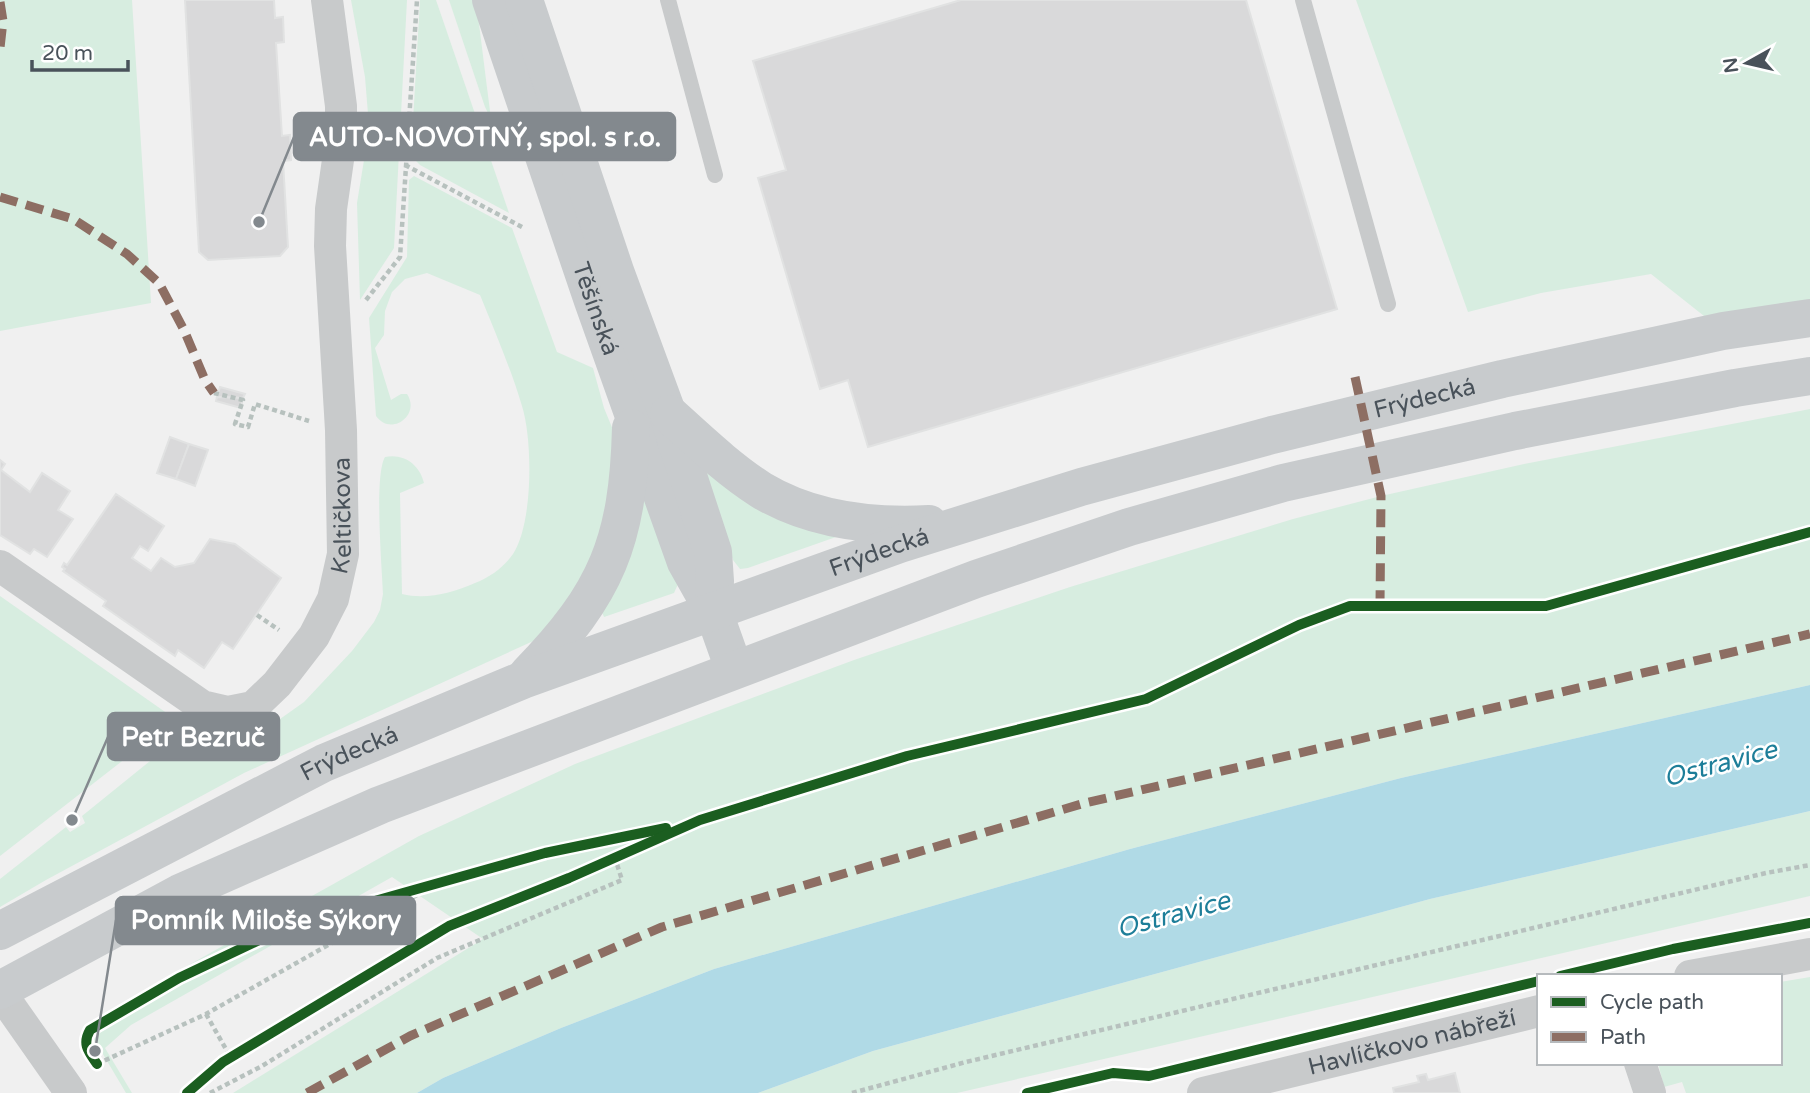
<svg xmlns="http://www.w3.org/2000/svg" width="1810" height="1093" viewBox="0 0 1810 1093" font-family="'Varela Round',sans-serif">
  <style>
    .green { fill: #d7ede0 }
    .water { fill: #b0dae6 }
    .building { fill: #d9d9da; stroke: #e1e2e2; stroke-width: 2 }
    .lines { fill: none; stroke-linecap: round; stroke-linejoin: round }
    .path { stroke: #b7c1be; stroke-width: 4.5; stroke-dasharray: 5 3.5; stroke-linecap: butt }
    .lane { stroke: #c8cacb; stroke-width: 16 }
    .street { stroke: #c8cacb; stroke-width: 32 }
    .secondary { stroke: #c8cbcd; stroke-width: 38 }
    .quiet { stroke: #8d6e63; stroke-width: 9; stroke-dasharray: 18 9; stroke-linecap: butt }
    .cycleway-casing { stroke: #fff; stroke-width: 15 }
    .cycleway { stroke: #1b5e20; stroke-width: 10 }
    .labels { text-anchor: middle; stroke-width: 5; stroke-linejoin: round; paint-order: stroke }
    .street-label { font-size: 24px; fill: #49525a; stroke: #fff }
    .water-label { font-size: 26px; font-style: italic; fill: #1d7e99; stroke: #fff }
    .leader { fill: none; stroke: #83898e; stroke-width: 2.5 }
    .callout-dot { fill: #83898e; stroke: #fff; stroke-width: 2.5 }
    .callout { fill: #83898e; stroke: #83898e; stroke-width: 2.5 }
    .callout-label { font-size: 26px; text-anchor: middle; font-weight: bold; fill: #fff }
  </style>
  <rect width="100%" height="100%" fill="#f0f0f0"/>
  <g class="green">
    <polygon points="0,0 132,0 151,303 0,331"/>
    <polygon points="351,0 407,0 394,248 360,300 357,203 365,154 368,114 365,77"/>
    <polygon points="420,0 436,0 509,213 420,165 411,156"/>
    <polygon points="449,0 476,0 491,119 485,107"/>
    <polygon points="1356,0 1810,0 1810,318 1723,331 1651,274 1541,293 1468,312"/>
    <path d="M414 176 512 228 557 352 593 368 604 408 616 437 613 512 592 565 540 638 244 773 46 880 0 907V879L66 827 70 832 85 823 82 816 176 740 201 736 225 739 247 735 273 724 304 702 352 651 374 622 380 610 383 594C382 568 374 475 385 457 404 453 420 465 424 483L400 493 402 594C426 600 452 593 475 583 490 577 503 568 513 554 533 524 533 441 522 406 511 369 495 332 480 295L427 273 405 279 392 292 385 311 384 335 375 348 391 400 401 394H407C421 415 391 437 376 416L369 318 407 257 409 180Z"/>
    <polygon points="1810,409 1810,685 1401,778 1130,849 714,969 561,1028 443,1078 417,1093 233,1093 483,939 392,877 131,1025 105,1048 132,1093 126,1093 94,1039 122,1008 187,966 419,836 575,764 854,660 1070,587 1293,519 1381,496 1524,464"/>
    <polygon points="702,468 836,537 748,568 740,569 733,560"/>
    <polygon points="644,498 678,584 674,593 604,617 602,612"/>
    <polygon points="0,596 168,714 162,730 0,856"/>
    <polygon points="1810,811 1810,896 957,1093 758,1093 873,1051 1430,899"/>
    <polygon points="1810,977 1810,1093 1686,1093 1682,1082 1664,1087 1658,1063 1780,1063 1780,982"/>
  </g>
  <polygon class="water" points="1810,685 1810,811 1430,899 873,1051 758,1093 417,1093 443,1078 561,1028 714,969 1130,849 1401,778"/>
  <g class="building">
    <polygon points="185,0 274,0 275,18 283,17 284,42 276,43 282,136 290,135 291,160 283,161 288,247 280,256 208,260 199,252"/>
    <polygon points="961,0 1246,0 1337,309 868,447 848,380 820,389 758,178 786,170 753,61"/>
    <polygon points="220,387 245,394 243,398 217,397"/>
    <polygon points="217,397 243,398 241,408 216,401"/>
    <polygon points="170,437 189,444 176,479 157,473"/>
    <polygon points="189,444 208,450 195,486 176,479"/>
    <polygon points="0,460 5,464 1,470 30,492 42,473 70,491 58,510 73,519 47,557 34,549 30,554 0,535"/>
    <polygon points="116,494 164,526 148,551 140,546 132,558 151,571 161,558 175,567 194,563 210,539 235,544 281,578 233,649 222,642 204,668 178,650 175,656 103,606 106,601 63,571 65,569 62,567 64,563 67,565"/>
    <polygon points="1455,1073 1460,1093 1394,1093 1393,1088 1419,1082 1417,1076 1426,1074 1428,1080"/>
  </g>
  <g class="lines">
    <g class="path">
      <polyline points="405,165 522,227"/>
      <polyline points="366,300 400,257 417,0"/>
      <polyline points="214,393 243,400 235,424 248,427 255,404 309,421"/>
      <polyline points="257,615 279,630"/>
      <polyline points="206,1014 231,1058"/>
      <polyline points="97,1064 206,1014 438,883"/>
      <polyline points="210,1093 262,1066 437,958 622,880 615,858"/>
      <polyline points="852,1093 966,1062 1766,873 1810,865"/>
    </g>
    <g class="lane">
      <polyline points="668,0 715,175"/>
      <polyline points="1303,0 1388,304"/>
    </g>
    <g class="street">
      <path id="s1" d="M0 566 202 706 228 712 253 707 277 684 314 636 333 599 343 554 341 430 330 246 331 209 341 139V106L327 0"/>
      <polyline points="1690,976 1810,954"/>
      <polyline points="0,992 71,1093"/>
      <polyline points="1640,1063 1650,1093"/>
      <path id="s2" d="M1203 1093 1539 1011"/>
    </g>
    <g class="secondary">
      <path id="s3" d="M491 0 593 301 686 562 713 610 734 669"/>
      <polyline points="524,0 615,271 667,412 713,552 715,581 714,608"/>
      <path d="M669 414C698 440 728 469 761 490 811 520 873 527 929 524"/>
      <path d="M528 674C607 593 628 541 631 428"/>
      <path id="s4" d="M0 931 324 763 523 680 900 544 1081 487 1272 435 1502 379 1723 331 1810 318"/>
      <polyline points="0,990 180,893 380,805 976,579 1129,527 1283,483 1515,431 1735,388 1810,376"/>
    </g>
    <g class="quiet">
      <polyline points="0,2 3,21 0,48"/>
      <polyline points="0,197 73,219 127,254 159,283 184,330 205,380 214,393"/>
      <polyline points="1355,377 1381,496 1380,605"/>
      <polyline points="307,1093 410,1036 662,927 1085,803 1810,634"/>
    </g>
    <g class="cycleway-casing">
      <g id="cycleway">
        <polyline points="1560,976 1673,949 1810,923"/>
        <path d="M97 1064C88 1051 82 1044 90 1030L179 978 293 924 545 853 666 828"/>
        <polyline points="187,1093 223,1062 449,926 569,878 700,820 907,756 1146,699 1299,625 1350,606 1546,606 1810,532"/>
        <polyline points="1027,1093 1113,1073 1149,1076 1539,981"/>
      </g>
    </g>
    <use href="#cycleway" class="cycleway"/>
  </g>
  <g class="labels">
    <g class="street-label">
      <text dy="8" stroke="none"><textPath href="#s3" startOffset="326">Těšínská</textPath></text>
      <text dy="8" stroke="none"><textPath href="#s4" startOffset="1526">Frýdecká</textPath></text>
      <text dy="8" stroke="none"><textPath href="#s1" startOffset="518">Keltičkova</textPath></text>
      <text dy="8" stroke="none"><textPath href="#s4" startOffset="959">Frýdecká</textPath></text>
      <text dy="8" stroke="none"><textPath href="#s4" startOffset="392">Frýdecká</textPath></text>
      <text dy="8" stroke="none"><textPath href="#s2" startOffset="215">Havlíčkovo nábřeží</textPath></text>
    </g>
    <g class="water-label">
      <text transform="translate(1720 763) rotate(-15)" y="9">Ostravice</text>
      <text transform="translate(1173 914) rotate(-15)" y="9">Ostravice</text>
    </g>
  </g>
  <path class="leader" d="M259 222L294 137M72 820L108 737M95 1051L116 920"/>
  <g class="callout-dot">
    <circle cx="259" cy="222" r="7"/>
    <circle cx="72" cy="820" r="7"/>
    <circle cx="95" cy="1051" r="7"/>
  </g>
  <g class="callout">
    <rect x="294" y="113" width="381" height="47" rx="7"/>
    <rect x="108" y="713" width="171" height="47" rx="7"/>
    <rect x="116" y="897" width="299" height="47" rx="7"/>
  </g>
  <g class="callout-label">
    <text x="485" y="146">AUTO-NOVOTNÝ, spol. s r.o.</text>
    <text x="193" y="746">Petr Bezruč</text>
    <text x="266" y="929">Pomník Miloše Sýkory</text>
  </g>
  <rect x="1537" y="974" width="245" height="91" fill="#ffffff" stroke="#b6babd" stroke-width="2"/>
  <rect x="1551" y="997" width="35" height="10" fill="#1b5e20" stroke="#b6babd" stroke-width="2"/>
  <text x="1600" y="1009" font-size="21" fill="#49525a">Cycle path</text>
  <rect x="1551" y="1032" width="35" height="10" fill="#8d6e63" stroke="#b6babd" stroke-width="2"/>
  <text x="1600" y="1044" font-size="21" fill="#49525a">Path</text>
  <g transform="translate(1747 63) rotate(262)" stroke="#ffffff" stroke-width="5" paint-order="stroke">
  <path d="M0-5L12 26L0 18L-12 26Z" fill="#49525a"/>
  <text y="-10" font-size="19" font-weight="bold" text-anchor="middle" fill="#49525a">N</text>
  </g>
  <path d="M32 60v10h96v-10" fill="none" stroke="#49525a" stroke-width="3.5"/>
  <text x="42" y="60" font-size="21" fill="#49525a" stroke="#ffffff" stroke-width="5" paint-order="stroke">20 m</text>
</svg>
